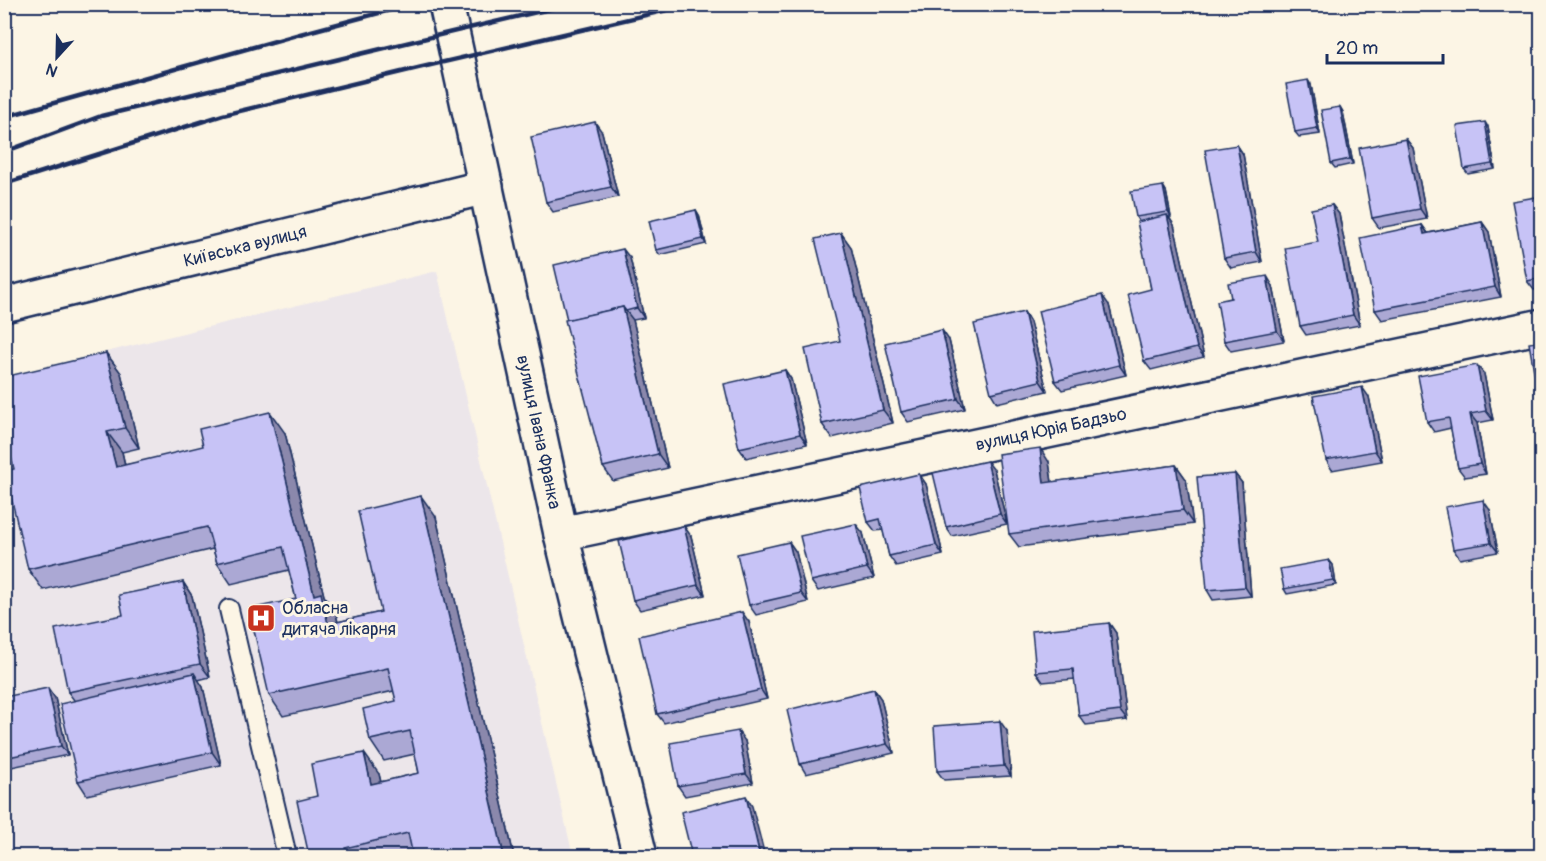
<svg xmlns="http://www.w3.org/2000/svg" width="1546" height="861" viewBox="0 0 1546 861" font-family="Pangolin,sans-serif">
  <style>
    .built { fill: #ece6ea }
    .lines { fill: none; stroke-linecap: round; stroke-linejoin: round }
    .service-casing { stroke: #1b2f5e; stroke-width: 22 }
    .tertiary-casing { stroke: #1b2f5e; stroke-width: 38 }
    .secondary-casing { stroke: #1b2f5e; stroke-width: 38 }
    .service { stroke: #fcf5e5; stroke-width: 18 }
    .tertiary { stroke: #fcf5e5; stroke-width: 33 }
    .secondary { stroke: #fcf5e5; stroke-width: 33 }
    .rail { stroke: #1b2f5e; stroke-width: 4.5 }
    .wall { fill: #aba8d4; stroke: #1b2f5e; stroke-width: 1.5 }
    .shaded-wall { fill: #8b88ac; stroke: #1b2f5e; stroke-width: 1.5 }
    .building { fill: #c7c3f6; stroke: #1b2f5e; stroke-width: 1.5 }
    .labels { text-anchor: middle; stroke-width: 6; stroke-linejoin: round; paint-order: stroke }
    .street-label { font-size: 18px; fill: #1b2f5e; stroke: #fcf5e5 }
    .poi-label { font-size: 18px; fill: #1b2f5e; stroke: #fcf5e5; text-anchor: start }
  </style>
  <rect width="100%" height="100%" fill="#fcf5e5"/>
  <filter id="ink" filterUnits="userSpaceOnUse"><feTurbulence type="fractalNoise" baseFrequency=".0167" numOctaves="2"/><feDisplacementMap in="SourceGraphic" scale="12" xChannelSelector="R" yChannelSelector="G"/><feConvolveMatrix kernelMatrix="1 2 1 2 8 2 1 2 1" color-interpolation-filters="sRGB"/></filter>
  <g filter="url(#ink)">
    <polygon class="built" points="437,271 573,856 5,856 4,377"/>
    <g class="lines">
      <g class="service-casing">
        <polyline id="service" points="229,609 287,856"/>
      </g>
      <g class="tertiary-casing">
        <g id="tertiary">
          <polyline points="4,305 486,187"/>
          <polyline points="561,534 1542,326"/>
        </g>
      </g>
      <g class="secondary-casing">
        <polyline id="secondary" points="446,4 561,534 640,856"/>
      </g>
      <use href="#service" class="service"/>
      <use href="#tertiary" class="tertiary"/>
      <use href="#secondary" class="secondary"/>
      <g class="rail">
        <polyline points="4,117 300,34 413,4"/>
        <polyline points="4,152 101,116 452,32 571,4"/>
        <polyline points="4,184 223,115 418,68 693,4"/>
      </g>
    </g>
    <g class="wall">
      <polygon points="1311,85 1320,134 1299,137 1295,132"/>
      <polygon points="1340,107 1343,112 1353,164 1335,168 1331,163"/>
      <polygon points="1488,127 1495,169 1468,174 1464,169"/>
      <polygon points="602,132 618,197 553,212 546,202"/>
      <polygon points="1406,139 1413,148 1427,219 1379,228 1372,218"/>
      <polygon points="1237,145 1243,154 1262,262 1231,268 1224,258"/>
      <polygon points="1163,186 1166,191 1171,217 1169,217 1174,225 1204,357 1151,370 1144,361 1151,289 1139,222 1136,217"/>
      <polygon points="1542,196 1542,289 1534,290 1527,281"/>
      <polygon points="1332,205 1339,214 1360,325 1306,335 1300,326 1318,242"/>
      <polygon points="696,210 699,215 706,244 660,255 656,250"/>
      <polygon points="1482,222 1489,232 1501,297 1382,320 1375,310 1422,225 1428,233"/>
      <polygon points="841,233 851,247 893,423 832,438 822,424 840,341"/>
      <polygon points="630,258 644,318 633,320 668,468 613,481 603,467 567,320"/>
      <polygon points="1273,286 1284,341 1231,351 1224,341 1231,298"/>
      <polygon points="1109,305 1126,375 1062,390 1055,381"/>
      <polygon points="1024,312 1030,322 1047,391 997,403 991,393"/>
      <polygon points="949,340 965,409 908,422 901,412"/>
      <polygon points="106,353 121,373 139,448 122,452 125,465 285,433 324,596 336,614 338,622 381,612 436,517 514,856 309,856 317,796 379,774 381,782 419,773 415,754 384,761 370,740 396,701 394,691 283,716 269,695 296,599 289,570 231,584 217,563 213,549 43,590 28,569 14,469"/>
      <polygon points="785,370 791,379 807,444 746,458 739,448"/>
      <polygon points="1484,374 1493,420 1477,423 1486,474 1465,477 1458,468 1451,428 1434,432 1427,422"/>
      <polygon points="1369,397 1382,461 1332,470 1326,460"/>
      <polygon points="1049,462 1052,482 1176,465 1186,479 1193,524 1019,547 1009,534"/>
      <polygon points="994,470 1007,524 952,536 946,527"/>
      <polygon points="919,474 926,484 943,555 896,566 889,556 883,530 875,531 868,522"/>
      <polygon points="1235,474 1242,483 1251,596 1213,600 1207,590"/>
      <polygon points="1490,510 1498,552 1460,559 1453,549"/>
      <polygon points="863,533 874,578 818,591 811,581"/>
      <polygon points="691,536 705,595 640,610 633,600"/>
      <polygon points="789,542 796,552 808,602 756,615 749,605"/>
      <polygon points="1329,560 1333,565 1336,585 1287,594 1284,589"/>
      <polygon points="183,582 192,596 210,677 198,680 203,687 221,765 87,795 78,781 74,700 68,692 123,615"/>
      <polygon points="749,622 767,699 664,723 657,714"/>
      <polygon points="1109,623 1116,633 1127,720 1086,725 1079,716 1075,679 1043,682 1036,672"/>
      <polygon points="874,689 881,699 894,753 806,774 800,764"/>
      <polygon points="4,697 55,698 68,755 7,768 4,764"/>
      <polygon points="1007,731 1011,776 944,780 937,771"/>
      <polygon points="745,741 753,783 685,796 678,786"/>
    </g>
    <g class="shaded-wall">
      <polygon points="1308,80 1311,85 1320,134 1317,128"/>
      <polygon points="1340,107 1343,112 1353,164 1350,159"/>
      <polygon points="595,122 602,132 618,197 611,187"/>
      <polygon points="1485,122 1488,127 1495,169 1492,164"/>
      <polygon points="1406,139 1413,148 1427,219 1420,209"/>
      <polygon points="1237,145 1243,154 1262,262 1256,252"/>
      <polygon points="1163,186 1166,191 1171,217 1168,212"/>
      <polygon points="1332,205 1339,214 1360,325 1353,315"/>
      <polygon points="696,210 699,215 706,244 703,239"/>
      <polygon points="1167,215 1174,225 1204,357 1197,348"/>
      <polygon points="1482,222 1489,232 1501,297 1495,287"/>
      <polygon points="1422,225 1429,235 1424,234"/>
      <polygon points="841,233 851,247 893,423 883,410"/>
      <polygon points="623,249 630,258 644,318 637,308"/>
      <polygon points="1267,276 1273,286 1284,341 1277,331"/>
      <polygon points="1102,295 1109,305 1126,375 1119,365"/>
      <polygon points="623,307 633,320 668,468 658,454"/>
      <polygon points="1024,312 1030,322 1047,391 1040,381"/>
      <polygon points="942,330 949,340 965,409 958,399"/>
      <polygon points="106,353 121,373 139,448 125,428"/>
      <polygon points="1477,365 1484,374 1493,420 1486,411"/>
      <polygon points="785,370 791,379 807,444 800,434"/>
      <polygon points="1362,387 1369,397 1382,461 1375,451"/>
      <polygon points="270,412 285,433 324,596 336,614 343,645 328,624 314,595"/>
      <polygon points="1470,414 1477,423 1486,474 1480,464"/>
      <polygon points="107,432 122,452 130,488 116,467"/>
      <polygon points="1040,448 1049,462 1054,497 1044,483"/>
      <polygon points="987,461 994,470 1007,524 1000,514"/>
      <polygon points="1176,465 1186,479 1193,524 1183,510"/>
      <polygon points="919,474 926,484 943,555 936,545"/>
      <polygon points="1235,474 1242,483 1251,596 1245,587"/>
      <polygon points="421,496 436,517 514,856 506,856 503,852"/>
      <polygon points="1483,500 1490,510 1498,552 1491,543"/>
      <polygon points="856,524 863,533 874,578 867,568"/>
      <polygon points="684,526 691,536 705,595 698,585"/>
      <polygon points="789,542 796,552 808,602 801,593"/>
      <polygon points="1329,560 1333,565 1336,585 1333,580"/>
      <polygon points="183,582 192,596 210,677 200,664"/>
      <polygon points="742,612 749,622 767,699 761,690"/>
      <polygon points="1109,623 1116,633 1127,720 1120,711"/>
      <polygon points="194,673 203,687 221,765 212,752"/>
      <polygon points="48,688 55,698 68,755 61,746"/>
      <polygon points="874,689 881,699 894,753 887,744"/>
      <polygon points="1000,721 1007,731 1011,776 1004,766"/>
      <polygon points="738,731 745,741 753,783 746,774"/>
      <polygon points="364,753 379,774 386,805 371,784"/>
      <polygon points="746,796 752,806 765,856 760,856"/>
      <polygon points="345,848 351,856 347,856"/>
    </g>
    <g class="building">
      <polygon points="1308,80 1317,128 1295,132 1286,84"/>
      <polygon points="1340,107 1350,159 1331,163 1321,110"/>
      <polygon points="595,122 611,187 546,202 531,137"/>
      <polygon points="1485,122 1492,164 1464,169 1457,126"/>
      <polygon points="1406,139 1420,209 1372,218 1359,148"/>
      <polygon points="1237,145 1256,252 1224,258 1205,150"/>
      <polygon points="1163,186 1168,212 1136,217 1131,191"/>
      <polygon points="1542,196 1542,278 1527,281 1512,201"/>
      <polygon points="1332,205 1353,315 1300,326 1285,248 1318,242 1311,209"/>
      <polygon points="696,210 703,239 656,250 649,221"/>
      <polygon points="1167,215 1197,348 1144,361 1128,295 1151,289 1137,222"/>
      <polygon points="1482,222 1495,287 1375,310 1360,238 1422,225 1424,234"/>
      <polygon points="841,233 883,410 822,424 805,349 840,341 815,239"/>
      <polygon points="623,249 637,308 626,311 623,307 567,320 554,265"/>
      <polygon points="1267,276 1277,331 1224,341 1217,301 1231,298 1228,283"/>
      <polygon points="1102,295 1119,365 1055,381 1038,311"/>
      <polygon points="623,307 658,454 603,467 565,320"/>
      <polygon points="1024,312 1040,381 991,393 974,324"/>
      <polygon points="942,330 958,399 901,412 885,343"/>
      <polygon points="1542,341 1542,394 1538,394 1529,343"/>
      <polygon points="106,353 125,428 107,432 116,467 203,446 199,429 270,412 314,595 321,593 328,624 381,612 358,511 421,496 503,852 484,856 413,856 408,833 345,848 347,856 309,856 297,801 317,796 311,764 364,753 371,784 419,773 410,731 370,740 363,709 396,701 388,668 269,695 249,609 296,599 283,547 217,563 207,527 28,569 5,471 14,469 4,428 4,377"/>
      <polygon points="1477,365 1486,411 1470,414 1480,464 1458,468 1449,418 1427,422 1418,376"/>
      <polygon points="785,370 800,434 739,448 724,384"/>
      <polygon points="1362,387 1375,451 1326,460 1313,396"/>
      <polygon points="1040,448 1044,483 1176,465 1183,510 1009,534 998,454"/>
      <polygon points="987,461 1000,514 946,527 933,473"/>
      <polygon points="919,474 936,545 889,556 880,519 868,522 860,488"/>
      <polygon points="1235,474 1245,587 1207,590 1197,477"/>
      <polygon points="1483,500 1491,543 1453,549 1445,507"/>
      <polygon points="856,524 867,568 811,581 800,536"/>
      <polygon points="684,526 698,585 633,600 619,541"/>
      <polygon points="789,542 801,593 749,605 737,554"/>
      <polygon points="1329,560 1333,580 1284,589 1280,569"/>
      <polygon points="183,582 200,664 68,692 55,629 123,615 119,595"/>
      <polygon points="742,612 761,690 657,714 639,636"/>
      <polygon points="1109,623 1120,711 1079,716 1073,669 1036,672 1032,631"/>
      <polygon points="194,673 212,752 78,781 60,704"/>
      <polygon points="48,688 61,746 4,758 4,697"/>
      <polygon points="874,689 887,744 800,764 787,710"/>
      <polygon points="1000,721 1004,766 937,771 934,726"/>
      <polygon points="738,731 746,774 678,786 670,743"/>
      <polygon points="746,796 760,856 692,856 681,812"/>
      <polygon points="4,847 12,856 4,856"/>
    </g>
  </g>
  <defs>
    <g id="hospital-square" transform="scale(1.5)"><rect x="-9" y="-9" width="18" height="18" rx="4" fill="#c8321e" stroke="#fcf5e5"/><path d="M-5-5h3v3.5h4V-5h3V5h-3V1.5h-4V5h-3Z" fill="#fff"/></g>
  </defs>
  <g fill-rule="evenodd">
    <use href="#hospital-square" x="261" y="618"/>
  </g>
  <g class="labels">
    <g class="street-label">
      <text transform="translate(245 246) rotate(-14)" y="6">Київська вулиця</text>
      <text transform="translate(1051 429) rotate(-12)" y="6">вулиця Юрія Бадзьо</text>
      <text transform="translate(539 432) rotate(78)" y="6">вулиця Івана Франка</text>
    </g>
    <g class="poi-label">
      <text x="282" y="614">Обласна<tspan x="282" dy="21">дитяча лікарня</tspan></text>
    </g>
  </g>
  <rect width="1546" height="861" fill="none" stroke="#fcf5e5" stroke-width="24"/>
  <rect x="12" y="12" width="1522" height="837" fill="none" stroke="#1b2f5e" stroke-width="2" filter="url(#ink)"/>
  <g transform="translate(57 57) rotate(202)" stroke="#fcf5e5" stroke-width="4.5" paint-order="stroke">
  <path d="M0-4.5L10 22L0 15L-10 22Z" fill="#1b2f5e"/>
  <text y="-9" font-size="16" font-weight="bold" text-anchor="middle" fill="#1b2f5e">N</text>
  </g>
  <path d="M1327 54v9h116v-9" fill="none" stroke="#1b2f5e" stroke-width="3"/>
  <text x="1336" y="54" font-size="18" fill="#1b2f5e" stroke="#fcf5e5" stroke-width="4.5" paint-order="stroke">20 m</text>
</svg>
